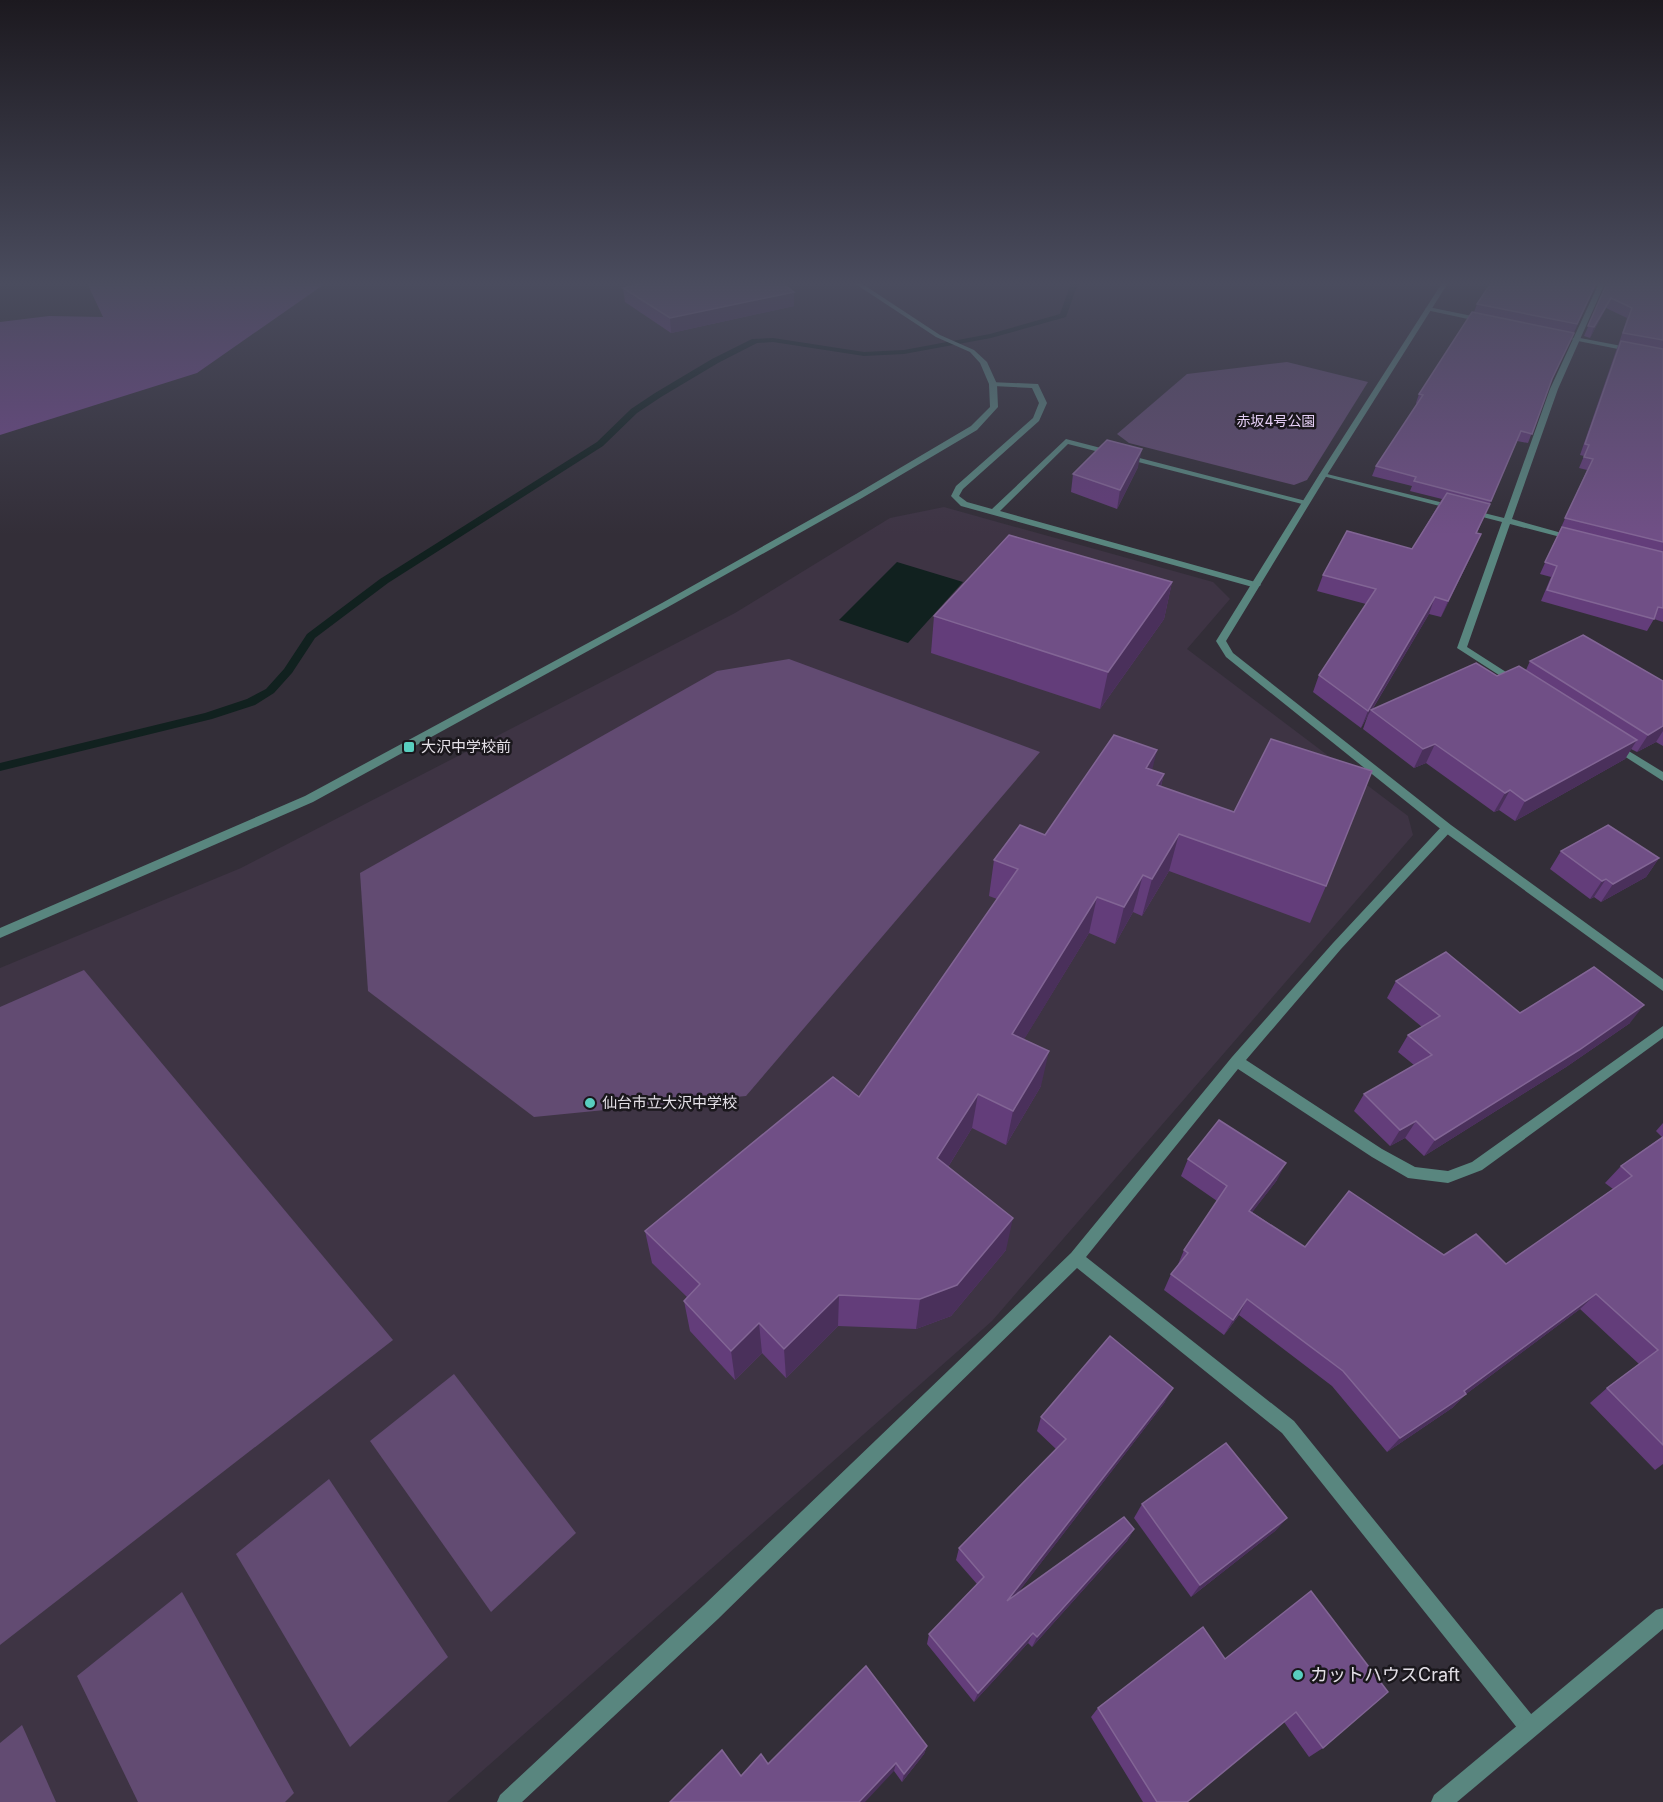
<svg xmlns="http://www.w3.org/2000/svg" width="1663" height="1802" viewBox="0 0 1663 1802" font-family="Inter,'Noto Sans JP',sans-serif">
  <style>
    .built { fill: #3e3444 }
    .green { fill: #624b72 }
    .forest { fill: #71488b }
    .water { fill: #11211f }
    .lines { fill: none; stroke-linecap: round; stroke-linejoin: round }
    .stream { fill: #11211f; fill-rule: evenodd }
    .pedestrian { fill: #59867f; fill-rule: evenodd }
    .minor { fill: #59867f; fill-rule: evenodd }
    .tertiary { fill: #59867f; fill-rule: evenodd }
    .wall { fill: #633d7a }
    .shaded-wall { fill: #4a305b }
    .building { fill: #704f86; stroke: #826595; stroke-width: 1.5 }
    .poi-dot { fill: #58cebf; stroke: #1a171c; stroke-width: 2 }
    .labels { text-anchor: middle; stroke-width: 5; stroke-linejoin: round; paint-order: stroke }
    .far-park-label { font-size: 14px; fill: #e4cef4; stroke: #1a171c }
    .poi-label { font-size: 15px; fill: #e3dfe6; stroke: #1a171c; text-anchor: start }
    .near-poi-label { font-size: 18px; fill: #e3dfe6; stroke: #1a171c; text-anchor: start }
  </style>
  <rect width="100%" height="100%" fill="#332e38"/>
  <polygon class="built" points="944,507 1213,582 1230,599 1187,649 1408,816 1413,835 992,1321 447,1802 0,1802 0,968 241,868 735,613 890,518"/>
  <g class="green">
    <polygon points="1287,362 1368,382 1307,480 1294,485 1129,443 1117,434 1187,374"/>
    <polygon points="789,659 1040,752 746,1096 534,1117 368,991 360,873 717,671"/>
    <polygon points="84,970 393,1340 0,1645 0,1007"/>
    <polygon points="454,1374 576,1533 491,1612 370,1441"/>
    <polygon points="329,1479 448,1657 350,1747 236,1554"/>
    <polygon points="182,1592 294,1793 285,1802 138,1802 77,1676"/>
    <polygon points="22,1725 56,1802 0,1802 0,1743"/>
  </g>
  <polygon class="forest" points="87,283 326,283 197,373 0,435 0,322 49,316 103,317"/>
  <polygon class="water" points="897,562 963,582 908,643 839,620"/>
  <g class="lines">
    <polygon class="stream" points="1071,283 1084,283 1077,286 1066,317 991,338 904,354 864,356 773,342 757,343 718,363 661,397 637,413 603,446 388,583 315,638 292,673 274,693 255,705 212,719 0,771 0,763 205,713 247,699 266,689 284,669 307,634 380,579 597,442 631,409 655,393 712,359 752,339 773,338 864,352 904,350 990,334 1060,314"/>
    <polygon class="pedestrian" points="1575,337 1663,354 1663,358 1573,340 1572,339"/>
    <g class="minor">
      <polygon points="1599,283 1605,283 1558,389 1512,519 1576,537 1572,540 1510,524 1467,647 1520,681 1521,683 1516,686 1457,648 1502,522 1319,475 1323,473 1504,518 1550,389"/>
      <polygon points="1428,307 1482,318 1485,320 1482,322 1426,310 1425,309"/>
      <polygon points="990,382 1038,384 1047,403 1039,421 963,489 959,496 967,502 992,509 1066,439 1310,502 1306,505 1068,444 1000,511 1259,583 1261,585 1256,588 961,506 951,496 956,486 1033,418 1039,403 1032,388 993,386 990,386"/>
      <polygon points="1614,742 1663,772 1663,781 1610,747 1609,745 1610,743"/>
      <polygon points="1447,824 1453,828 1451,831 1341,949 1246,1060 1382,1149 1415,1167 1448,1171 1472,1162 1663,1026 1663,1038 1482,1170 1448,1183 1408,1178 1372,1157 1238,1069 1086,1257 1294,1421 1536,1720 1539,1727 1536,1734 1529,1737 1522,1734 1282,1433 1077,1268 718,1619 522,1802 497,1802 500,1795 704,1605 1071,1253 1232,1057 1333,943 1443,825"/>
    </g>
    <g class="tertiary">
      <polygon points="854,283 861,283 940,335 974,350 987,362 997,384 998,407 977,430 862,498 668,607 313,802 0,938 0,928 305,796 662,603 856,494 971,426 990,407 989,384 980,363 970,352 936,337"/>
      <polygon points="1442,283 1448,283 1327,475 1226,641 1233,653 1451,825 1663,979 1663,991 1443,831 1226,657 1216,641 1319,475"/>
      <polygon points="1663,1608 1663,1629 1457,1802 1431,1802 1434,1795 1656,1610"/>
    </g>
  </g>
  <g class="wall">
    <polygon points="1597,283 1551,382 1528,443 1517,441 1477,533 1474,550 1441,617 1429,614 1372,710 1526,670 1530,661 1663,681 1663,746 1656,742 1637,752 1631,749 1625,759 1515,821 1499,810 1494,812 1426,763 1414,768 1363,729 1368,715 1361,728 1313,692 1319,675 1366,604 1317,591 1323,575 1412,549 1442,499 1410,491 1412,486 1372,476 1376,466 1417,404 1416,403 1419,394 1474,312 1477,304"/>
    <polygon points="1606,283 1663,283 1663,622 1654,619 1647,631 1541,601 1551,577 1540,574 1587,470 1579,468 1584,456 1580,455 1616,351 1619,343 1627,318 1606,308 1590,338 1584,336 1607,284"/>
    <polygon points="623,288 794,292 794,306 671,333 625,302"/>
    <polygon points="1138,467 1117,509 1071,492 1073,474"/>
    <polygon points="1172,582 1164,619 1100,709 931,653 934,616"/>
    <polygon points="1153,770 1164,774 1161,786 1326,886 1310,923 1169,871 1142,916 1133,912 1115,944 1089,933 1024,1039 1041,1086 1006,1145 972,1128 948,1167 1006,1250 951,1316 916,1329 838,1326 786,1378 762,1353 735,1380 690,1331 684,1301 687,1297 652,1263 645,1231 859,1097 997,899 989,896 994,860 1045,835"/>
    <polygon points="1561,851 1659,858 1646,877 1601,902 1594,897 1590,899 1550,869"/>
    <polygon points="1396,981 1520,1013 1630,1023 1566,1067 1424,1156 1405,1138 1390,1146 1354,1111 1364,1094 1414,1065 1398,1052 1408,1035 1422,1027 1387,998"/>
    <polygon points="1663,1123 1663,1464 1655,1470 1590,1403 1607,1388 1639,1364 1580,1309 1466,1394 1452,1408 1387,1452 1332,1386 1239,1315 1224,1335 1164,1290 1171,1274 1177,1267 1184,1250 1217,1201 1181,1176 1188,1159 1277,1180 1252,1212 1305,1247 1444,1255 1506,1264 1613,1189 1605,1183 1621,1166 1662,1137 1656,1131"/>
    <polygon points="1165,1402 1016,1595 1134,1529 1127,1541 1032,1647 1028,1643 974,1702 927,1644 929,1634 977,1584 956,1560 959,1548 1056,1449 1037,1431 1041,1417"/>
    <polygon points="1142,1504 1287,1518 1275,1531 1191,1597 1134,1518"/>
    <polygon points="1311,1591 1323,1748 1309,1757 1284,1722 1187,1802 1143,1802 1091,1717 1098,1708 1225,1659"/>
    <polygon points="927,1746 924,1754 902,1782 894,1771 741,1776 768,1764"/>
  </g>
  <g class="shaded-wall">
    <polygon points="794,292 794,306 671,333 670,318"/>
    <polygon points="1611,298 1606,308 1590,338 1594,327"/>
    <polygon points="1142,449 1138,467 1117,509 1120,490"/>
    <polygon points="1481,534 1474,550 1441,617 1448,601"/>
    <polygon points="1172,582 1164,619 1100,709 1108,672"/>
    <polygon points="1435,597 1429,614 1371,711 1371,710 1361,728 1368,711"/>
    <polygon points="1663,726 1663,731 1656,742 1637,752 1648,735"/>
    <polygon points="1637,740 1625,759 1515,821 1525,801"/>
    <polygon points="1435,744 1426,763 1414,768 1423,749"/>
    <polygon points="1157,750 1148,787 1146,768"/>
    <polygon points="1164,774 1154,811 1157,785"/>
    <polygon points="1510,790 1499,810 1494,812 1505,793"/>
    <polygon points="1179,834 1169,871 1142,916 1152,879"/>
    <polygon points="1659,858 1646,877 1601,902 1613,884"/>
    <polygon points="1143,875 1133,912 1115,944 1124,907"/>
    <polygon points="1606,879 1594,897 1590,899 1602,881"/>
    <polygon points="1097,897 1089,933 1006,1069 1012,1034"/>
    <polygon points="1644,1005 1630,1023 1566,1067 1424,1156 1435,1140"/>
    <polygon points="1049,1051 1041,1086 1006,1145 1013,1111"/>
    <polygon points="978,1094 972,1128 933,1191 937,1158"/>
    <polygon points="1416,1121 1405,1138 1390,1146 1400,1130"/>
    <polygon points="1286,1163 1277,1180 1241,1227 1249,1211"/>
    <polygon points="1013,1218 1006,1250 951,1316 916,1329 920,1299"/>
    <polygon points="1596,1294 1580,1309 1466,1394 1452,1408 1387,1452 1400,1438"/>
    <polygon points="839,1295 838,1326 786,1378 784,1349"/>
    <polygon points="1247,1299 1239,1315 1224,1335 1233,1320"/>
    <polygon points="759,1323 762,1353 735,1380 731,1351"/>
    <polygon points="1173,1388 1165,1402 1003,1612 1007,1601"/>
    <polygon points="1287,1518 1275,1531 1191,1597 1200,1585"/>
    <polygon points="1134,1529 1127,1541 1032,1647 1037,1637"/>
    <polygon points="1033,1633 1028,1643 974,1702 978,1693"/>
    <polygon points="927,1746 924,1754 902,1782 904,1774"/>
    <polygon points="896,1763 894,1771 865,1802 859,1802"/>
  </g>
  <g class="building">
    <polygon points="643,283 782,283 794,292 670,318 623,288"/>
    <polygon points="1491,283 1596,283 1577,324 1477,304"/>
    <polygon points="1607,283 1663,283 1663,340 1623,333 1632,308 1611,298 1594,327 1588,326"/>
    <polygon points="1472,312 1574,333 1552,379 1532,434 1521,431 1491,501 1414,481 1416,477 1376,466 1423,395 1419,394"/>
    <polygon points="1621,341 1663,349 1663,542 1565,518 1593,459 1584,457 1589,445 1585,444"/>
    <polygon points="1107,440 1142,449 1120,490 1073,474"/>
    <polygon points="1447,493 1490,504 1476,533 1481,534 1448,601 1435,597 1368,711 1319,675 1376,589 1323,575 1347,531 1412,549"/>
    <polygon points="1562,527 1663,552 1663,608 1658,607 1654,619 1547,590 1557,566 1545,562"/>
    <polygon points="1009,535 1172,582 1108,672 934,616"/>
    <polygon points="1583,635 1663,681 1663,726 1648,735 1530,661"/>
    <polygon points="1476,663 1497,676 1519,666 1637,740 1525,801 1510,790 1505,793 1435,744 1423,749 1371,710"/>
    <polygon points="1114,735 1157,750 1146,768 1164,774 1157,785 1234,812 1271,739 1372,771 1326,886 1179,834 1152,879 1143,875 1124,907 1097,897 1012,1034 1049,1051 1013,1111 978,1094 937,1158 1013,1218 957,1285 920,1299 839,1295 784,1349 759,1323 731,1351 684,1301 700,1284 645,1231 833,1077 859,1097 1018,869 994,860 1020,825 1045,835"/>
    <polygon points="1608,825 1659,858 1613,884 1606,879 1602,881 1561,851"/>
    <polygon points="1446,952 1520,1013 1594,967 1644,1005 1579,1050 1435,1140 1416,1121 1400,1130 1364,1094 1432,1055 1408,1035 1440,1016 1396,981"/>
    <polygon points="1219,1120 1286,1163 1249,1211 1305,1247 1349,1191 1444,1255 1476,1234 1506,1264 1632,1176 1621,1166 1663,1137 1663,1445 1607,1388 1658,1350 1596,1294 1464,1391 1466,1394 1400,1438 1343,1371 1247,1299 1233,1320 1171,1274 1188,1253 1184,1250 1227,1186 1188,1159"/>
    <polygon points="1110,1336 1173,1388 1007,1601 1124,1517 1134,1529 1037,1637 1033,1633 978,1693 929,1634 984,1577 959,1548 1066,1439 1041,1417"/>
    <polygon points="1226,1443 1287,1518 1200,1585 1142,1504"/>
    <polygon points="1311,1591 1388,1692 1323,1748 1296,1712 1187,1802 1157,1802 1098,1708 1203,1627 1225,1659"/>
    <polygon points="866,1666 927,1746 904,1774 896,1763 859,1802 670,1802 722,1750 741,1776 761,1754 768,1764"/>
  </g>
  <linearGradient id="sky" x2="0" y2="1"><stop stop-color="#1c191f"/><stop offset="0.53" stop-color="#4a4c5e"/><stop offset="1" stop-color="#4a4c5e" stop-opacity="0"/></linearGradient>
  <rect width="1663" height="535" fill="url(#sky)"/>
  <g class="poi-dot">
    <rect x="403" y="741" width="12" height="12" rx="3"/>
    <circle cx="590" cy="1103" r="6"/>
    <circle cx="1298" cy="1675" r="6"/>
  </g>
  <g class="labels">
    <g class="far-park-label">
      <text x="1276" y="426">赤坂4号公園</text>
    </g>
    <g class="poi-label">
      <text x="421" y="752">大沢中学校前</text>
      <text x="602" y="1108">仙台市立大沢中学校</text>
    </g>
    <g class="near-poi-label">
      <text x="1310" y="1681">カットハウスCraft</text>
    </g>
  </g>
</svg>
